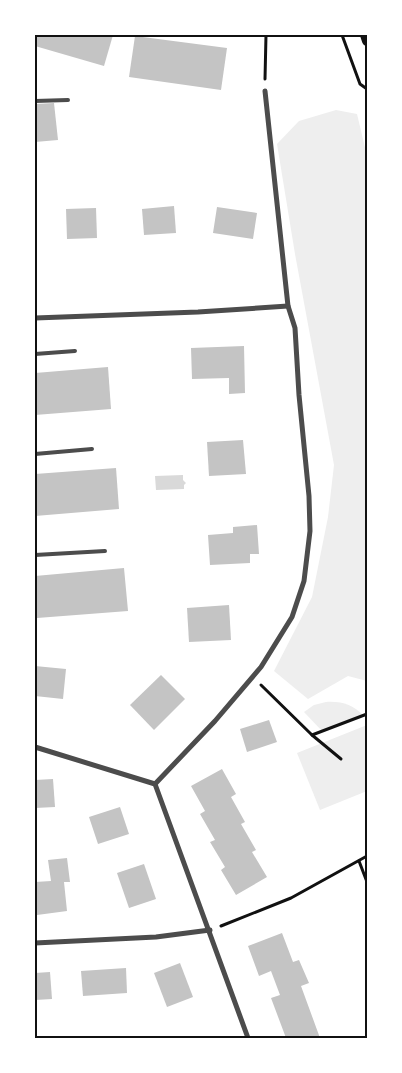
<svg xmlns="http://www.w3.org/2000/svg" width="402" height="1073" viewBox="0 0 402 1073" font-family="'Archivo Narrow',sans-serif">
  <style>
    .green { fill: #eee }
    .water { fill: #d9d9d9 }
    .building { fill: #c4c4c4 }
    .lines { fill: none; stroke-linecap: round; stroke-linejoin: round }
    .path { stroke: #111; stroke-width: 3 }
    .service { stroke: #4c4c4c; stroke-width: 4 }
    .minor { stroke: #4c4c4c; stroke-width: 5 }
    .secondary { stroke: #111; stroke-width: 10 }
    .neatline { fill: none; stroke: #111; stroke-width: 2 }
  </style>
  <rect width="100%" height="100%" fill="#fff"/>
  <g class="green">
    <polygon points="336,110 357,114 367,156 367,681 348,676 308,699 274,671 312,597 328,517 334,465 295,254 277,144 299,121"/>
    <path d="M326 702C342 701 353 705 364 716L323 732 304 712 314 705Z"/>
    <polygon points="367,725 367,791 320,810 297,753"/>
  </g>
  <polygon class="water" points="183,475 183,480 186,483 184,485 184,489 156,490 155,476"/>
  <g class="building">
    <polygon points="35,35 113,35 104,66 35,46"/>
    <polygon points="135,36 227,48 221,90 129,77"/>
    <polygon points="54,103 58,140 35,142 35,104"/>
    <polygon points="174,206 176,233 144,235 142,209"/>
    <polygon points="217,207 257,213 253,239 213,233"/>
    <polygon points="96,208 97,238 67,239 66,209"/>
    <polygon points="244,346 245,393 229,394 229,378 192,379 191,348"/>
    <polygon points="108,367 111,409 35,415 35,373"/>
    <polygon points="243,440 246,474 209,476 207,442"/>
    <polygon points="116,468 119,509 35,516 35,474"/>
    <polygon points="257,525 259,554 250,554 250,563 210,565 208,535 233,533 233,527"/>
    <polygon points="124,568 128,611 37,618 35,576"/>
    <polygon points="229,605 231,640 189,642 187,608"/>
    <polygon points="35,666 66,669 63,699 35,696"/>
    <polygon points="161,675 185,699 154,730 130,705"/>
    <polygon points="269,720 277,742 247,752 240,729"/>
    <polygon points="222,769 236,794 231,797 245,822 241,824 256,850 252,852 267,877 236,895 221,870 225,867 210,842 215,840 200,814 205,811 191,786"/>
    <polygon points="53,779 55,807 35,808 35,780"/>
    <polygon points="120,807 129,834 98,844 89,817"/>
    <polygon points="67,858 70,882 64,882 67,911 37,915 35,882 51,881 48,860"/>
    <polygon points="144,864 156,899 129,908 117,873"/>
    <polygon points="282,933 293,962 299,960 309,983 301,986 320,1038 286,1038 271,998 280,995 271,971 259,976 248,946"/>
    <polygon points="180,963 193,997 167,1007 154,973"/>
    <polygon points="126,968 127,993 83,996 81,971"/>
    <polygon points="50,972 52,999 35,1000 35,973"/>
  </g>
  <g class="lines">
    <g class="path">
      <polyline points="290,35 301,35"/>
      <polyline points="342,35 360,84 367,89"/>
      <polyline points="265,79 266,35"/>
      <polyline points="261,685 312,735 341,759"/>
      <polyline points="312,735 367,714"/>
      <polyline points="359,861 367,882"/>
      <polyline points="221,926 291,898 367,856"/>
    </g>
    <g class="service">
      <polyline points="35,101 68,100"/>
      <polyline points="35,354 75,351"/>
      <polyline points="35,454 92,449"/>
      <polyline points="35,555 105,551"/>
    </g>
    <g class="minor">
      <polyline points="35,318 198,312 288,306"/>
      <polyline points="35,747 155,784 248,1038"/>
      <polyline points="155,784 215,721 261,667 292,617 304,581 310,531 309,496 299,395 295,328 288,306 265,91"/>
      <polyline points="35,943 156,937 210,930"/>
    </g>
    <polyline class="secondary" points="365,35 367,41"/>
  </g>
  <rect width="402" height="1073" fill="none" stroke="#ffffff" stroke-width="72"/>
  <rect x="36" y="36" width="330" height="1001" class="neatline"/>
</svg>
